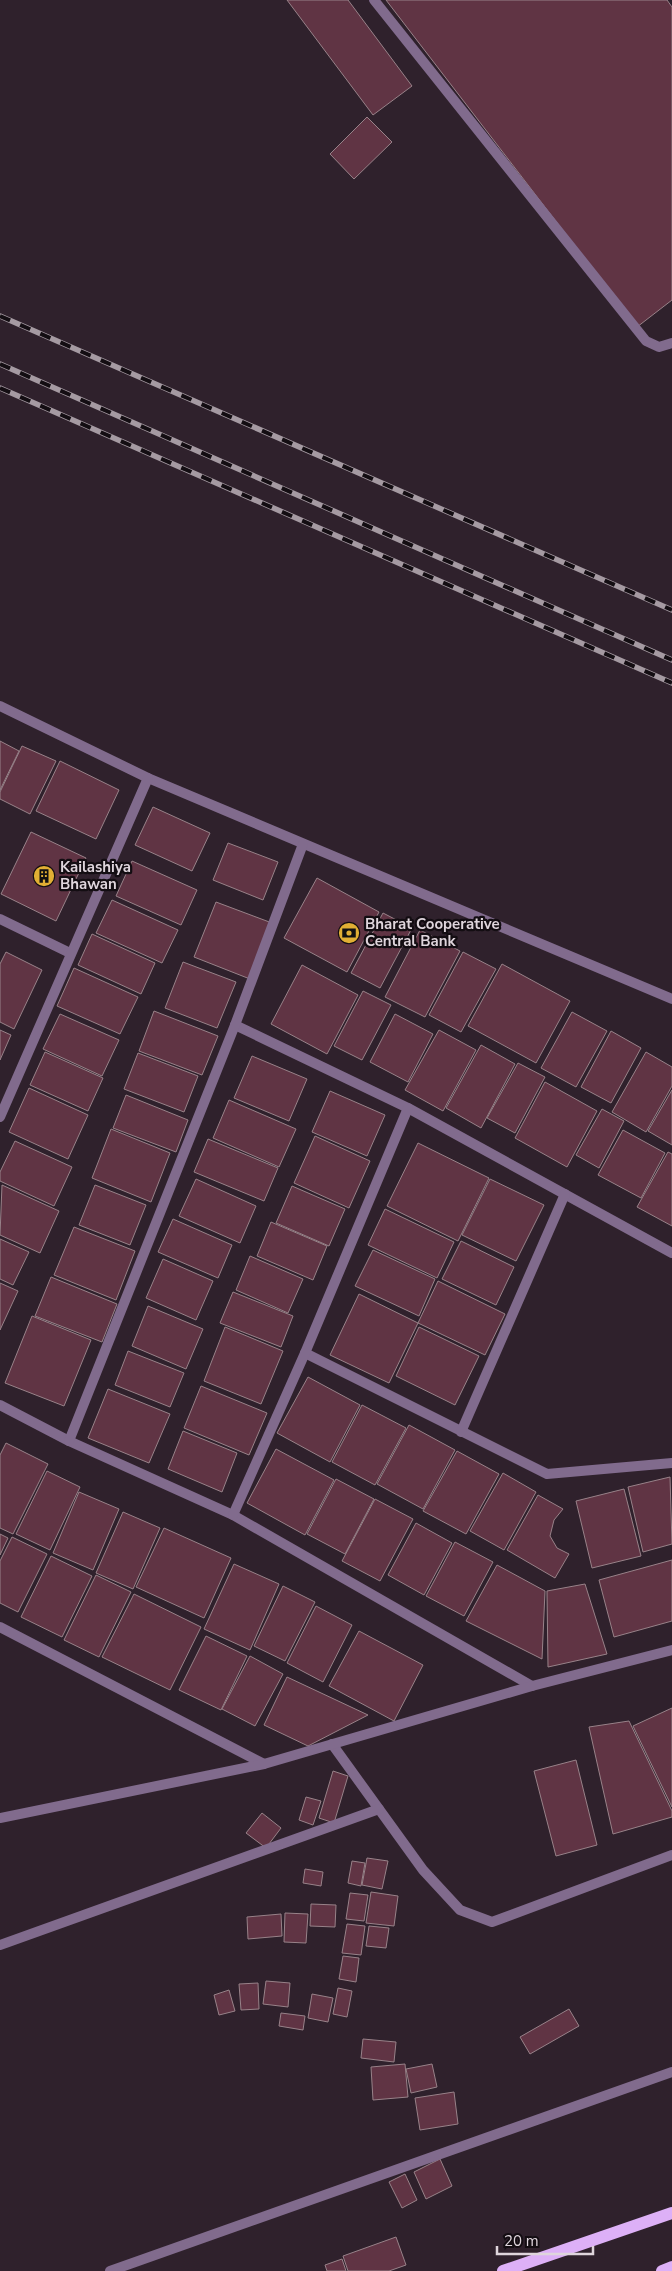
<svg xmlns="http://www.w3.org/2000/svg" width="672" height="2271" viewBox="0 0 672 2271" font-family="'Nunito Sans',sans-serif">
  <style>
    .building { fill: #603444; stroke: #988289 }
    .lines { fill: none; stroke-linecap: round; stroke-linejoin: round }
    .service { stroke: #816b8d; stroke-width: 10 }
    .minor { stroke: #816b8d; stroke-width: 10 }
    .primary { stroke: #ddb0f7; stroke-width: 12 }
    .rail-casing { stroke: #a59aa2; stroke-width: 5.5 }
    .rail { stroke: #130d12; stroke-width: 4; stroke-dasharray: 11; stroke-linecap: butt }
    .labels { text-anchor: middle; stroke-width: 4.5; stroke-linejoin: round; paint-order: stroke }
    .poi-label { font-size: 15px; font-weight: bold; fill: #dfd5dc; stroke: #130d12; text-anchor: start }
  </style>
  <rect width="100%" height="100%" fill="#2f212c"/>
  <g class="building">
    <polygon points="287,0 348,0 412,86 373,115"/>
    <polygon points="386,0 667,0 672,7 672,300 637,327"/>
    <polygon points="367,117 392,142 354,179 330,154"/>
    <polygon points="0,741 19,751 0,790"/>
    <polygon points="22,746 56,761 30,814 0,799 0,792"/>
    <polygon points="60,761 119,790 96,839 36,811"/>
    <polygon points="153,807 210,833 192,871 135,845"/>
    <polygon points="31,832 86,858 56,921 1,894"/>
    <polygon points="228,843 278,862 263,900 213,880"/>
    <polygon points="132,861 197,890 181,925 116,896"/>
    <polygon points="317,878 379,912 347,972 284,938"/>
    <polygon points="112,900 178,930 162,963 96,933"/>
    <polygon points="216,902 272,923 250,979 194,957"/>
    <polygon points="383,913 412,928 380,988 351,973"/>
    <polygon points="420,930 460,951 425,1017 385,997"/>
    <polygon points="92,934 155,963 141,994 78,965"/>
    <polygon points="6,952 42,970 14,1029 0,1022 0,964"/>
    <polygon points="463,952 496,969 461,1032 429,1015"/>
    <polygon points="183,962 236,982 217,1028 165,1008"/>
    <polygon points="502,964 570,1001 536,1063 468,1026"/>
    <polygon points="302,965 358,995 327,1054 271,1024"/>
    <polygon points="74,968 138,997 120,1034 57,1006"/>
    <polygon points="363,991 391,1005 362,1060 334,1046"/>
    <polygon points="154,1011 218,1036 202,1075 139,1051"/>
    <polygon points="572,1012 607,1031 576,1087 541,1068"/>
    <polygon points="60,1014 119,1040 102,1076 43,1049"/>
    <polygon points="395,1014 433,1034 408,1082 370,1062"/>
    <polygon points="0,1030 11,1035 0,1060"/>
    <polygon points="439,1030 476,1050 443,1111 405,1090"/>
    <polygon points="611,1031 641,1048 611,1103 581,1087"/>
    <polygon points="481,1045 515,1064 481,1128 446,1108"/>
    <polygon points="45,1052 103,1078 88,1111 30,1085"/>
    <polygon points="646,1052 672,1067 672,1086 646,1132 612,1112"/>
    <polygon points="138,1053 198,1076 184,1112 124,1089"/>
    <polygon points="252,1056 307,1079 289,1121 234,1098"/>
    <polygon points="518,1063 545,1077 515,1133 487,1118"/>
    <polygon points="545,1082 597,1111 567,1167 515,1138"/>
    <polygon points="29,1088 88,1115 68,1159 9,1132"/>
    <polygon points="672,1090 672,1145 648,1131"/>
    <polygon points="330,1091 385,1115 367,1156 312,1132"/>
    <polygon points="126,1095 188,1120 176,1152 113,1128"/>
    <polygon points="229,1100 296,1129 279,1167 213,1138"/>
    <polygon points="602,1109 624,1121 599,1168 576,1155"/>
    <polygon points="111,1129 170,1153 151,1202 92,1178"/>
    <polygon points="623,1130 665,1153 641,1198 598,1175"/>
    <polygon points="315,1136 370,1161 349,1208 294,1183"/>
    <polygon points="208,1139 278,1168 264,1201 194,1172"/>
    <polygon points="15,1141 72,1167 54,1206 0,1181 0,1172"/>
    <polygon points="418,1143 489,1178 458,1241 387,1206"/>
    <polygon points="668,1152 672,1154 672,1226 637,1207"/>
    <polygon points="196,1179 256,1206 240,1243 179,1216"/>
    <polygon points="490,1179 544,1205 516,1261 462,1235"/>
    <polygon points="2,1185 59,1211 40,1253 0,1235"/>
    <polygon points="95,1185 146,1205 130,1245 79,1225"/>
    <polygon points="292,1186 345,1209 329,1246 276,1223"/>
    <polygon points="385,1209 454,1242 437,1278 368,1245"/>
    <polygon points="173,1219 232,1245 218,1278 158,1252"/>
    <polygon points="271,1222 327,1246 313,1280 257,1256"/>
    <polygon points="74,1227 135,1251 116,1300 54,1275"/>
    <polygon points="0,1239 29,1252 13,1285 0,1279"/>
    <polygon points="461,1241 514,1267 496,1305 442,1279"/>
    <polygon points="373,1250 435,1279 419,1316 355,1286"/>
    <polygon points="250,1256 303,1279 288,1313 236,1290"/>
    <polygon points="163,1259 213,1281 196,1320 146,1298"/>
    <polygon points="51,1277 117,1304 102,1342 35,1316"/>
    <polygon points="438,1281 505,1314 485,1355 418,1323"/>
    <polygon points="0,1283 18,1291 0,1330"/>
    <polygon points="233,1292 293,1316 281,1347 220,1323"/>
    <polygon points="359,1294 418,1323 389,1383 330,1355"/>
    <polygon points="148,1306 203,1329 186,1369 132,1346"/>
    <polygon points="32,1316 91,1340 64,1406 5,1383"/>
    <polygon points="225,1327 283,1351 261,1404 204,1381"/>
    <polygon points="419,1327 479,1356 455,1405 396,1376"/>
    <polygon points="128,1351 184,1373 170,1407 115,1385"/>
    <polygon points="308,1377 360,1405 330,1462 277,1433"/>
    <polygon points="201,1386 267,1413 249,1455 184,1428"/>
    <polygon points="108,1389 170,1414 149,1463 88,1438"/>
    <polygon points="362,1405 406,1428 375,1485 332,1462"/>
    <polygon points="409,1425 455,1450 423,1509 377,1484"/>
    <polygon points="183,1431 237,1453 222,1492 168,1469"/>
    <polygon points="6,1443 48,1464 13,1534 0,1528 0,1455"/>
    <polygon points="276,1449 334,1480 305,1535 247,1503"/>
    <polygon points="457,1451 499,1474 466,1534 423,1511"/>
    <polygon points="47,1471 80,1487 50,1550 16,1534"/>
    <polygon points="503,1473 536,1492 504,1550 470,1531"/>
    <polygon points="670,1477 672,1544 643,1552 628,1487"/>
    <polygon points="336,1479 374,1499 345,1554 307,1534"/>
    <polygon points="624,1489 641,1556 592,1568 576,1501"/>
    <polygon points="79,1492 119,1509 93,1570 53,1553"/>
    <polygon points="538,1495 563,1509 554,1520 550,1536 557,1548 569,1554 555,1578 507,1550"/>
    <polygon points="375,1499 413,1519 380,1581 342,1561"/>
    <polygon points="123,1512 160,1528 133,1589 96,1573"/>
    <polygon points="416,1523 452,1543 424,1595 388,1575"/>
    <polygon points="164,1528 231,1558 204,1618 136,1587"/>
    <polygon points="0,1534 8,1538 0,1555"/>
    <polygon points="12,1537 47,1554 18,1612 0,1603 0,1561"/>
    <polygon points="455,1542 493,1562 464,1616 426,1596"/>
    <polygon points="51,1556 92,1576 62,1637 21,1617"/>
    <polygon points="672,1560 672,1621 614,1637 599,1580"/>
    <polygon points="234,1564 279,1584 250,1650 204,1629"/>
    <polygon points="497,1565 545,1591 542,1659 466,1621"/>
    <polygon points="96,1575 131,1592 99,1657 64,1640"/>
    <polygon points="585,1584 607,1654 548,1667 547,1591"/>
    <polygon points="283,1586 315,1602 285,1661 254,1646"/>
    <polygon points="134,1594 201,1627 170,1690 102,1657"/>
    <polygon points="316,1606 352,1625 323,1682 287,1663"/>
    <polygon points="359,1631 423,1665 394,1721 329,1686"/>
    <polygon points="206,1636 247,1656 221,1710 179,1690"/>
    <polygon points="250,1656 283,1674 255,1726 222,1709"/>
    <polygon points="287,1677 368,1715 308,1746 264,1725"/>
    <polygon points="672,1708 672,1807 633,1726"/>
    <polygon points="629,1721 672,1811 672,1817 613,1834 589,1727"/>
    <polygon points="576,1760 597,1845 556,1856 534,1771"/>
    <polygon points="333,1771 348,1776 334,1823 319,1818"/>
    <polygon points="306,1797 321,1801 313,1825 299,1820"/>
    <polygon points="262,1813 281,1828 266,1848 246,1833"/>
    <polygon points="367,1858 388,1861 382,1889 362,1885"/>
    <polygon points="352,1861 365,1863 361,1886 348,1883"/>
    <polygon points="305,1869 323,1872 321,1886 303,1883"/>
    <polygon points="371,1892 398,1896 394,1926 366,1923"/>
    <polygon points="350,1893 368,1895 364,1921 346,1919"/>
    <polygon points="311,1904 336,1905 335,1927 310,1926"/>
    <polygon points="285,1913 308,1914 306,1943 284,1942"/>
    <polygon points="281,1914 282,1936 248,1939 247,1917"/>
    <polygon points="347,1924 365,1926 361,1955 342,1953"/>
    <polygon points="369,1926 389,1928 386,1948 366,1946"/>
    <polygon points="343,1956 359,1958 356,1982 339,1979"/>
    <polygon points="266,1981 290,1983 288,2007 263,2004"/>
    <polygon points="258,1983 259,2009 241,2010 239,1984"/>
    <polygon points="338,1988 352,1991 347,2017 333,2014"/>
    <polygon points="229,1990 235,2011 219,2015 214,1995"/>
    <polygon points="312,1994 333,1998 328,2022 308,2018"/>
    <polygon points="569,2009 579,2026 530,2054 520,2037"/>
    <polygon points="281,2013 305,2016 303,2030 279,2026"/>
    <polygon points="363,2039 396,2042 394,2062 361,2058"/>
    <polygon points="405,2064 408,2097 373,2100 371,2067"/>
    <polygon points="432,2064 437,2087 411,2093 406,2069"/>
    <polygon points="454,2092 458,2124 420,2130 415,2098"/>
    <polygon points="440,2159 452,2186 426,2199 414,2172"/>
    <polygon points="405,2174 417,2200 402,2208 389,2182"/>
    <polygon points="396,2237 406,2265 389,2271 348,2271 343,2256"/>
    <polygon points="342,2259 346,2271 327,2271 325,2265"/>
  </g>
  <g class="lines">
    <polyline class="service" points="374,0 646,341 659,347 672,343"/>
    <g class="minor">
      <polyline points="0,706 148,778 672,999"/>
      <polyline points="0,919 70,953"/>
      <polyline points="235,1025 408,1108 672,1253"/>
      <polyline points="0,1117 148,778"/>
      <polyline points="305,1353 547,1474 672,1463"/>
      <polyline points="0,1405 69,1441 233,1515 532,1686"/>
      <polyline points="461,1432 565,1194"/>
      <polyline points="69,1441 235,1025 303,844"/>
      <polyline points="233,1515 305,1353 408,1108"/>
      <polyline points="0,1627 264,1764"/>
      <polyline points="332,1744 423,1870 460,1910 492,1922 672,1855"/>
      <polyline points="0,1818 264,1764 532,1686 672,1650"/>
      <polyline points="0,1945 379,1809"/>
      <polyline points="110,2271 672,2072"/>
    </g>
    <g class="primary">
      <polyline points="503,2271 672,2213"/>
      <polyline points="662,2271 672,2267"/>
    </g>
    <g class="rail-casing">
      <g id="rail">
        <polyline points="0,316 672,610"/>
        <polyline points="0,364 672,660"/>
        <polyline points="0,388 672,683"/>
      </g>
    </g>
    <use href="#rail" class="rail"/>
  </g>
  <defs>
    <g id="building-disc" transform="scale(1.125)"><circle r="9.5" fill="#e1af34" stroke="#130d12"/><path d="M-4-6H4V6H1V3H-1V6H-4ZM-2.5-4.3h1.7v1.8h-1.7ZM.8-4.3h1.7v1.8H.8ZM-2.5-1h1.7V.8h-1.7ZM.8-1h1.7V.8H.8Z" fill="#111"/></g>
    <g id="bank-disc" transform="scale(1.125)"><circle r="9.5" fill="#e1af34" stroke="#130d12"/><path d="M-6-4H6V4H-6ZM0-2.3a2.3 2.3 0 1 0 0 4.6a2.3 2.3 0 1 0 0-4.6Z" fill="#111"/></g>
  </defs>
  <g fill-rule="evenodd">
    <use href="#building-disc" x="44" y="876"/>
    <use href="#bank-disc" x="349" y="933"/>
  </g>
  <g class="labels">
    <g class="poi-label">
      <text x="60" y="872">Kailashiya<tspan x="60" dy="17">Bhawan</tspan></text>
      <text x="365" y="929">Bharat Cooperative<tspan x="365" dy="17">Central Bank</tspan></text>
    </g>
  </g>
  <path d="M497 2246v8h96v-8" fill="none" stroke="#dfd5dc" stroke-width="2.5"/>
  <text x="504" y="2246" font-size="15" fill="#dfd5dc" stroke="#130d12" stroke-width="4" paint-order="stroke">20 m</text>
</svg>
